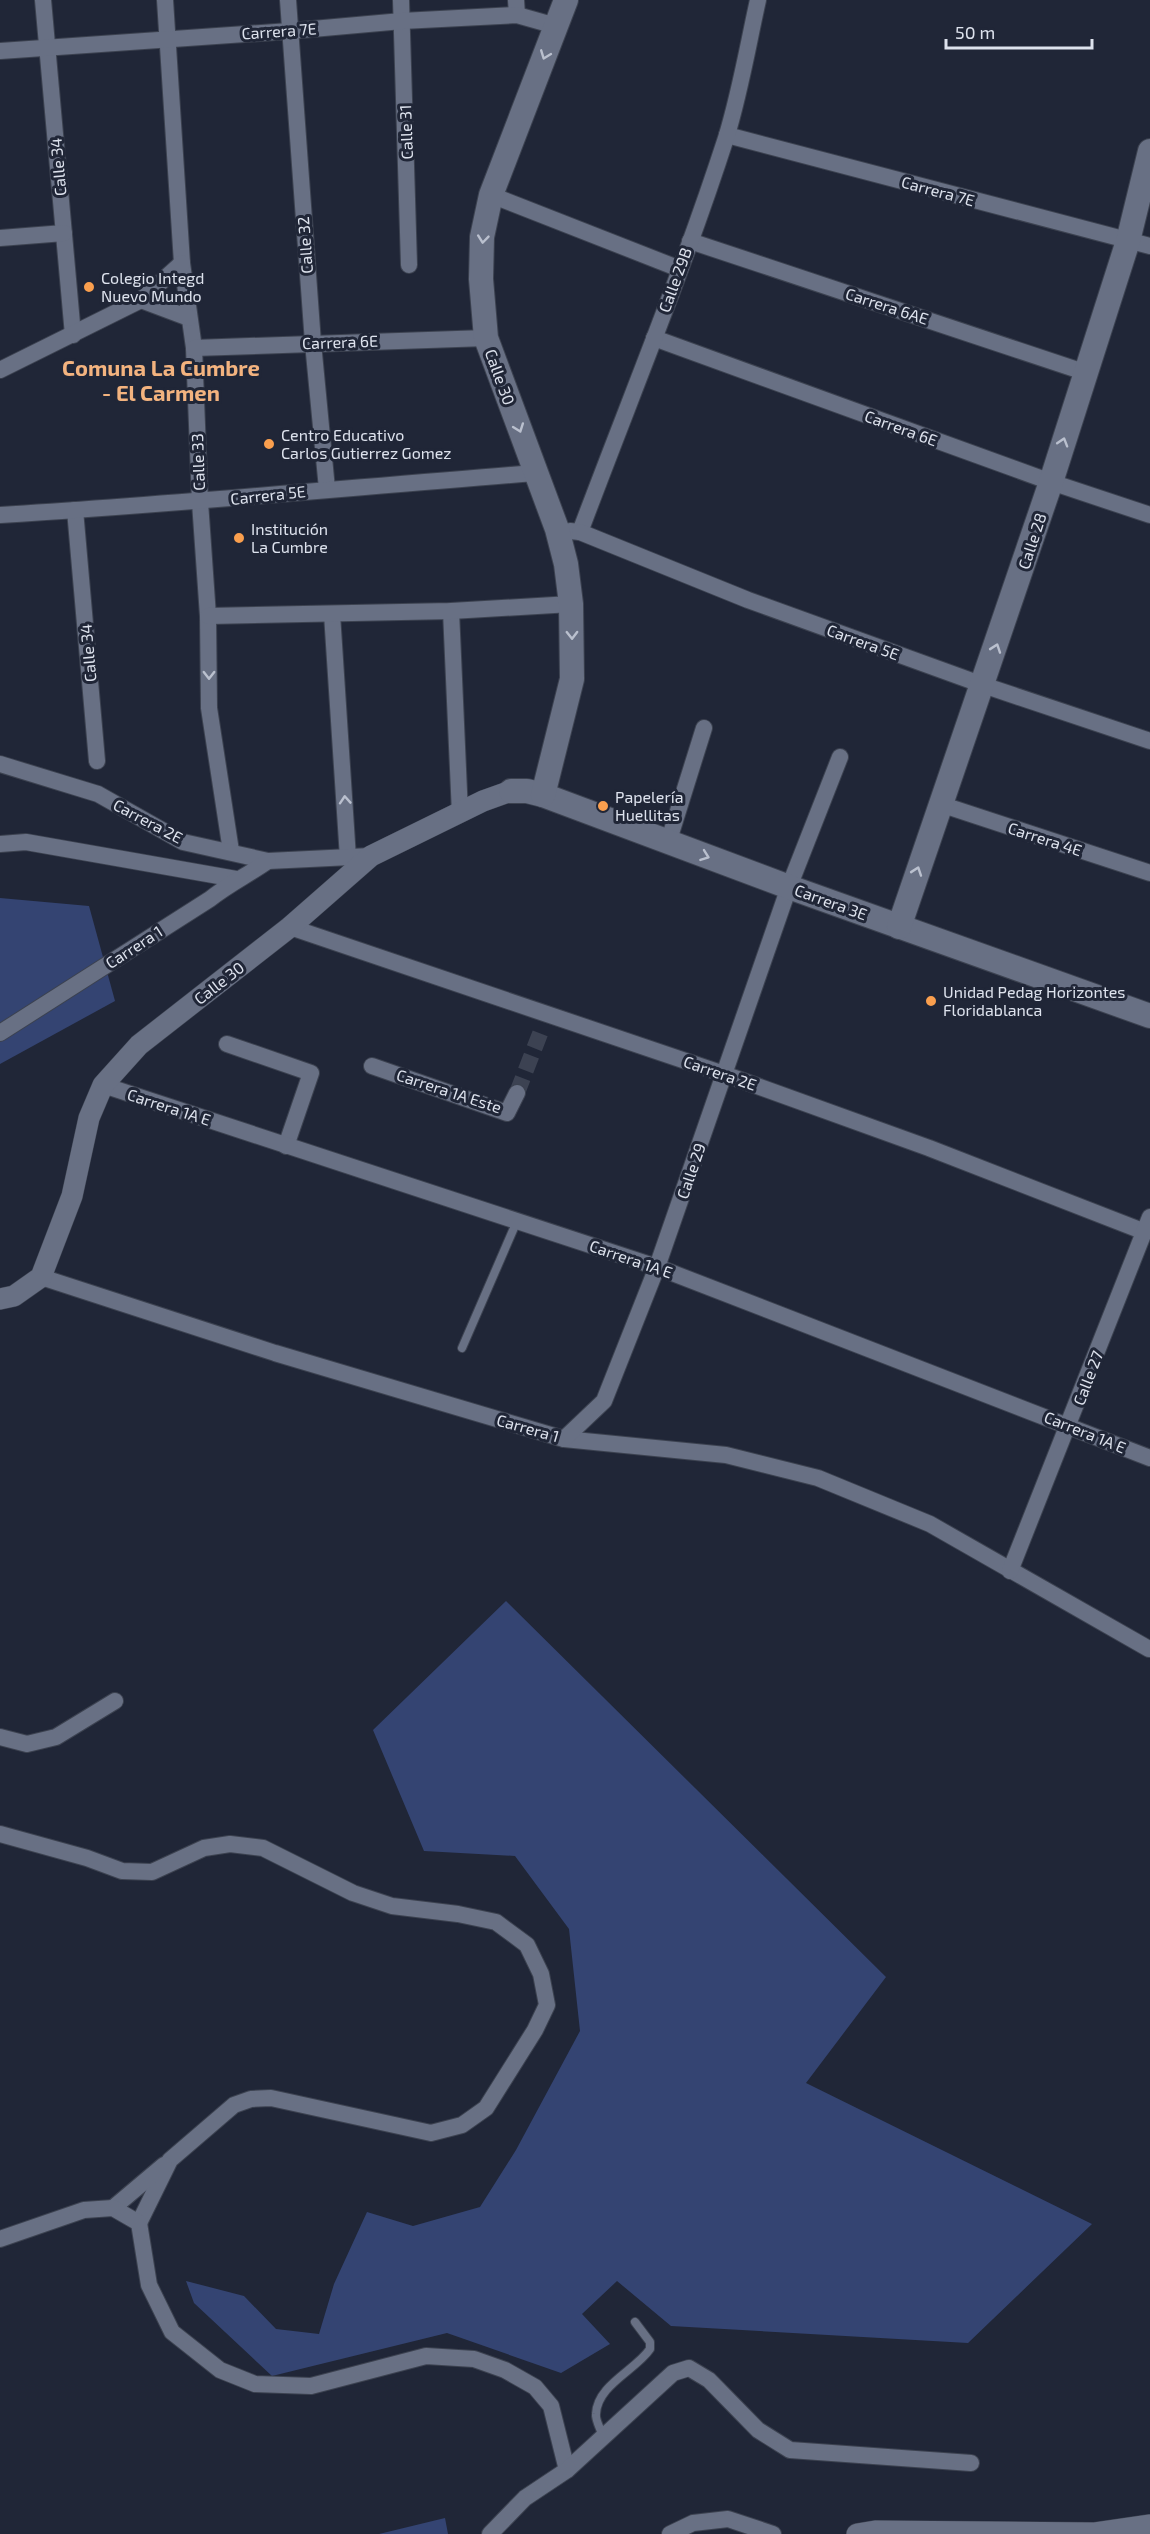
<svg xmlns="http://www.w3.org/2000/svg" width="1150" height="2534" viewBox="0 0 1150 2534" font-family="'Exo 2',sans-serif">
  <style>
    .green { fill: #344472 }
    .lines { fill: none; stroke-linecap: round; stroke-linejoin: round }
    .minor-tunnel { stroke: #3c4252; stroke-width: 16; stroke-dasharray: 16 8; stroke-linecap: butt }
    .service-casing { stroke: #3c4250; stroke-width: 10 }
    .minor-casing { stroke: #3c4250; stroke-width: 18 }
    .tertiary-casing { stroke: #3c4250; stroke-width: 22 }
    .secondary-casing { stroke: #3c4250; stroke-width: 26 }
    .service { stroke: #687084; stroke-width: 8 }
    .minor { stroke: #687084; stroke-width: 16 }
    .tertiary { stroke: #687084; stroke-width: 21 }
    .secondary { stroke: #687084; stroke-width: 24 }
    .oneway { stroke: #bac0ce }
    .poi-dot { fill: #fa9f4e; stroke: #202637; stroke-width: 2 }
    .labels { text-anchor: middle; stroke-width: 6; stroke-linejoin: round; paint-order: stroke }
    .street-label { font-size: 16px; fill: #dde2ed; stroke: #202637 }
    .poi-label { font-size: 16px; fill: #dde2ed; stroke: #202637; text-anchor: start }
    .district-label { font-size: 22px; font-weight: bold; fill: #f3b37f; stroke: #202637 }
  </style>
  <rect width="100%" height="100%" fill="#202637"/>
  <g class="green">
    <polygon points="0,898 89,906 115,1001 0,1064"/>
    <polygon points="506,1601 886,1977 806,2083 1092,2224 968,2343 671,2326 617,2281 582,2314 610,2344 561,2373 447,2333 272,2376 194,2303 186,2281 244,2296 276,2329 319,2334 334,2284 367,2212 413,2226 480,2207 516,2150 580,2031 569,1929 515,1856 424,1851 373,1730"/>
    <polygon points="445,2518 448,2534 379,2534"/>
  </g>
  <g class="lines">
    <polyline class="minor-tunnel" points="517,1093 543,1026"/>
    <g class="service-casing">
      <g id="service">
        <polyline points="462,1348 517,1221"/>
        <path d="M603 2436C601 2430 595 2420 596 2414 597 2385 636 2370 650 2349V2342L635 2322"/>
      </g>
    </g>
    <g class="minor-casing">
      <g id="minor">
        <polyline points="43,0 73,335"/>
        <polyline points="165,0 182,263 194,348 200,502 208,616 209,708 231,851"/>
        <polyline points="288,0 313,343 327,489"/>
        <polyline points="401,0 409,265"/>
        <polyline points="516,0 517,15"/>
        <polyline points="0,51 290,31 402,21 517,15 556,26"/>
        <polyline points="727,135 1150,246"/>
        <polyline points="491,195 680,269"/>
        <polyline points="0,238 64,233"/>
        <polyline points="690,241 1084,372"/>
        <polyline points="141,300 189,318"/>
        <polyline points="654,338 1051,482 1150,515"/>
        <polyline points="194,348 486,338"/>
        <polyline points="0,370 141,300 182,263"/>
        <polyline points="75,510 97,761"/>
        <path d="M0 515C179 504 357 487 535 473"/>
        <path d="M570 531 580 532C629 401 683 271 726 138 740 93 748 45 758 0"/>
        <polyline points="580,532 748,600 983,685 1150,741"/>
        <polyline points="451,611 460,814"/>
        <polyline points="332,614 348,858"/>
        <polyline points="208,616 451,611 571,604"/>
        <polyline points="0,764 98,794 183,842 268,861 371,856"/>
        <polyline points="940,804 1150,873"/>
        <polyline points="668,843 704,728"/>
        <polyline points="0,844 26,842 236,879"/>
        <polyline points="290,927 724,1074 929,1148 1145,1232"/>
        <path d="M0 1033 210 899C229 884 248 875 268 861"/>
        <polyline points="227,1044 311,1073 286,1146"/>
        <polyline points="372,1066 507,1113 517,1093"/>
        <polyline points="103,1085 657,1267 1150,1458"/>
        <polyline points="41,1277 275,1353 564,1439 726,1455 818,1478 930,1524 1149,1649"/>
        <polyline points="564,1439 604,1401 657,1267 789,887 840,757"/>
        <polyline points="1010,1571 1150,1217"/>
        <polyline points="0,1737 27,1744 56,1737 115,1701"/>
        <polyline points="0,1834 87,1858 122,1871 152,1872 204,1848 230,1844 263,1848 353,1893 392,1906 458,1914 496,1922 527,1945 541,1974 547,2005 535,2030 486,2108 462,2125 431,2133 271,2098 251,2099 234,2105 170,2160 139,2223"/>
        <polyline points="113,2208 164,2165"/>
        <polyline points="0,2239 84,2210 113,2208 139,2223 149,2285 172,2332 220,2370 255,2384 311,2386 426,2356 474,2359 505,2370 535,2387 551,2406 567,2470"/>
        <polyline points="490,2534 525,2498 567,2470 673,2373 689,2368 709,2380 758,2430 790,2450 971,2463"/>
        <polyline points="670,2534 693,2523 728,2519 773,2534"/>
      </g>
    </g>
    <g class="tertiary-casing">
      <g id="tertiary">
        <polyline points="0,1299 14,1296 41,1277 72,1196 89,1118 103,1085 139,1045 290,927 371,856 483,801 511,791"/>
        <polyline points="857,2534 875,2531 1095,2533 1150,2525"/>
      </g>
    </g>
    <g class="secondary-casing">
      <g id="secondary">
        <polyline points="511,791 527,791 543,795 789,887 1150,1016"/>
        <polyline points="543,795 572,679 571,604 566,564 557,529 486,338 481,279 482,237 491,195 566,0"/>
        <polyline points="899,927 1051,482 1128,241 1150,151"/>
      </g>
    </g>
    <use href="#service" class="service"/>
    <use href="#minor" class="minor"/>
    <use href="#tertiary" class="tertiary"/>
    <use href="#secondary" class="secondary"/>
  </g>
  <defs><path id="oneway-chevron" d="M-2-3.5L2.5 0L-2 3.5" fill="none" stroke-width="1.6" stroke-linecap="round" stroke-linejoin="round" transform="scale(1.5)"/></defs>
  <g class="oneway">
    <use href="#oneway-chevron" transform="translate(545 55) rotate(111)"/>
    <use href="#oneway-chevron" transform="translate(483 239) rotate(96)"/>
    <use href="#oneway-chevron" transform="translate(519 428) rotate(70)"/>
    <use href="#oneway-chevron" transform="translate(1063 442) rotate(-73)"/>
    <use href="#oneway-chevron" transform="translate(572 635) rotate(89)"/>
    <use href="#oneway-chevron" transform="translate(996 648) rotate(-71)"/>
    <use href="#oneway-chevron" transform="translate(209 675) rotate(90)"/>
    <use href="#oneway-chevron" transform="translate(345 800) rotate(-94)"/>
    <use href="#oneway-chevron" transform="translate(705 856) rotate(20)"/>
    <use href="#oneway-chevron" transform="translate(917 871) rotate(-71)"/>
  </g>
  <g class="poi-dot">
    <circle cx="89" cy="287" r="6"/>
    <circle cx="269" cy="444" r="6"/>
    <circle cx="239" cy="538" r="6"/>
    <circle cx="603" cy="806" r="6"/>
    <circle cx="931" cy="1001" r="6"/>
  </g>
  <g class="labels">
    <g class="street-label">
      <text transform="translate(279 31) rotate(-4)" y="6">Carrera 7E</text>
      <text transform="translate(406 132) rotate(-92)" y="6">Calle 31</text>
      <text transform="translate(58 167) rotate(-95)" y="6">Calle 34</text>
      <text transform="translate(938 191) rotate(15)" y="6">Carrera 7E</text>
      <text transform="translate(305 245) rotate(-94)" y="6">Calle 32</text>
      <text transform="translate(675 280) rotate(-70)" y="6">Calle 29B</text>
      <text transform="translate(887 306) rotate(18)" y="6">Carrera 6AE</text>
      <text transform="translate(340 342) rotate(-2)" y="6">Carrera 6E</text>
      <text transform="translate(500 377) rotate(70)" y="6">Calle 30</text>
      <text transform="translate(901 428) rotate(20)" y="6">Carrera 6E</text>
      <text transform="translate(198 462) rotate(-92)" y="6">Calle 33</text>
      <text transform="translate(268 495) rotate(-6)" y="6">Carrera 5E</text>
      <text transform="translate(1032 541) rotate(-72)" y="6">Calle 28</text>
      <text transform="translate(863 642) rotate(20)" y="6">Carrera 5E</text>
      <text transform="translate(88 653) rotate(-95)" y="6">Calle 34</text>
      <text transform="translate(148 821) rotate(28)" y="6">Carrera 2E</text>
      <text transform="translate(1045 839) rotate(18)" y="6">Carrera 4E</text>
      <text transform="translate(831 902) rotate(20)" y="6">Carrera 3E</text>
      <text transform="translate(134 947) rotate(-33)" y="6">Carrera 1</text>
      <text transform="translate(219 983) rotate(-38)" y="6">Calle 30</text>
      <text transform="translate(720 1073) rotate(19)" y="6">Carrera 2E</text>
      <text transform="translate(449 1091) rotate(18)" y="6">Carrera 1A Este</text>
      <text transform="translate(169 1107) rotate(18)" y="6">Carrera 1A E</text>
      <text transform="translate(691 1171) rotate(-71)" y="6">Calle 29</text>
      <text transform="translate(631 1259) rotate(19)" y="6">Carrera 1A E</text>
      <text transform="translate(1088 1378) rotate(-69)" y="6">Calle 27</text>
      <text transform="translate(528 1428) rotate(16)" y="6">Carrera 1</text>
      <text transform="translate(1085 1432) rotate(22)" y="6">Carrera 1A E</text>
    </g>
    <g class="poi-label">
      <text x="101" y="284">Colegio Integd<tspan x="101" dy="18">Nuevo Mundo</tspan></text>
      <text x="281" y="441">Centro Educativo<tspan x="281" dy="18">Carlos Gutierrez Gomez</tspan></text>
      <text x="251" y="535">Institución<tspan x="251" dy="18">La Cumbre</tspan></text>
      <text x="615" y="803">Papelería<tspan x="615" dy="18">Huellitas</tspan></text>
      <text x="943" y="998">Unidad Pedag Horizontes<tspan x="943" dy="18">Floridablanca</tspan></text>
    </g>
    <g class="district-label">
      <text x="161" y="376">Comuna La Cumbre<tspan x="161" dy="25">- El Carmen</tspan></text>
    </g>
  </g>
  <path d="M946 39v9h146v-9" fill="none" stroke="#dde2ed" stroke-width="3"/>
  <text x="955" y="39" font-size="18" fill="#dde2ed" stroke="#202637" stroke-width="4.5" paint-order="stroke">50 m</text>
</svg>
